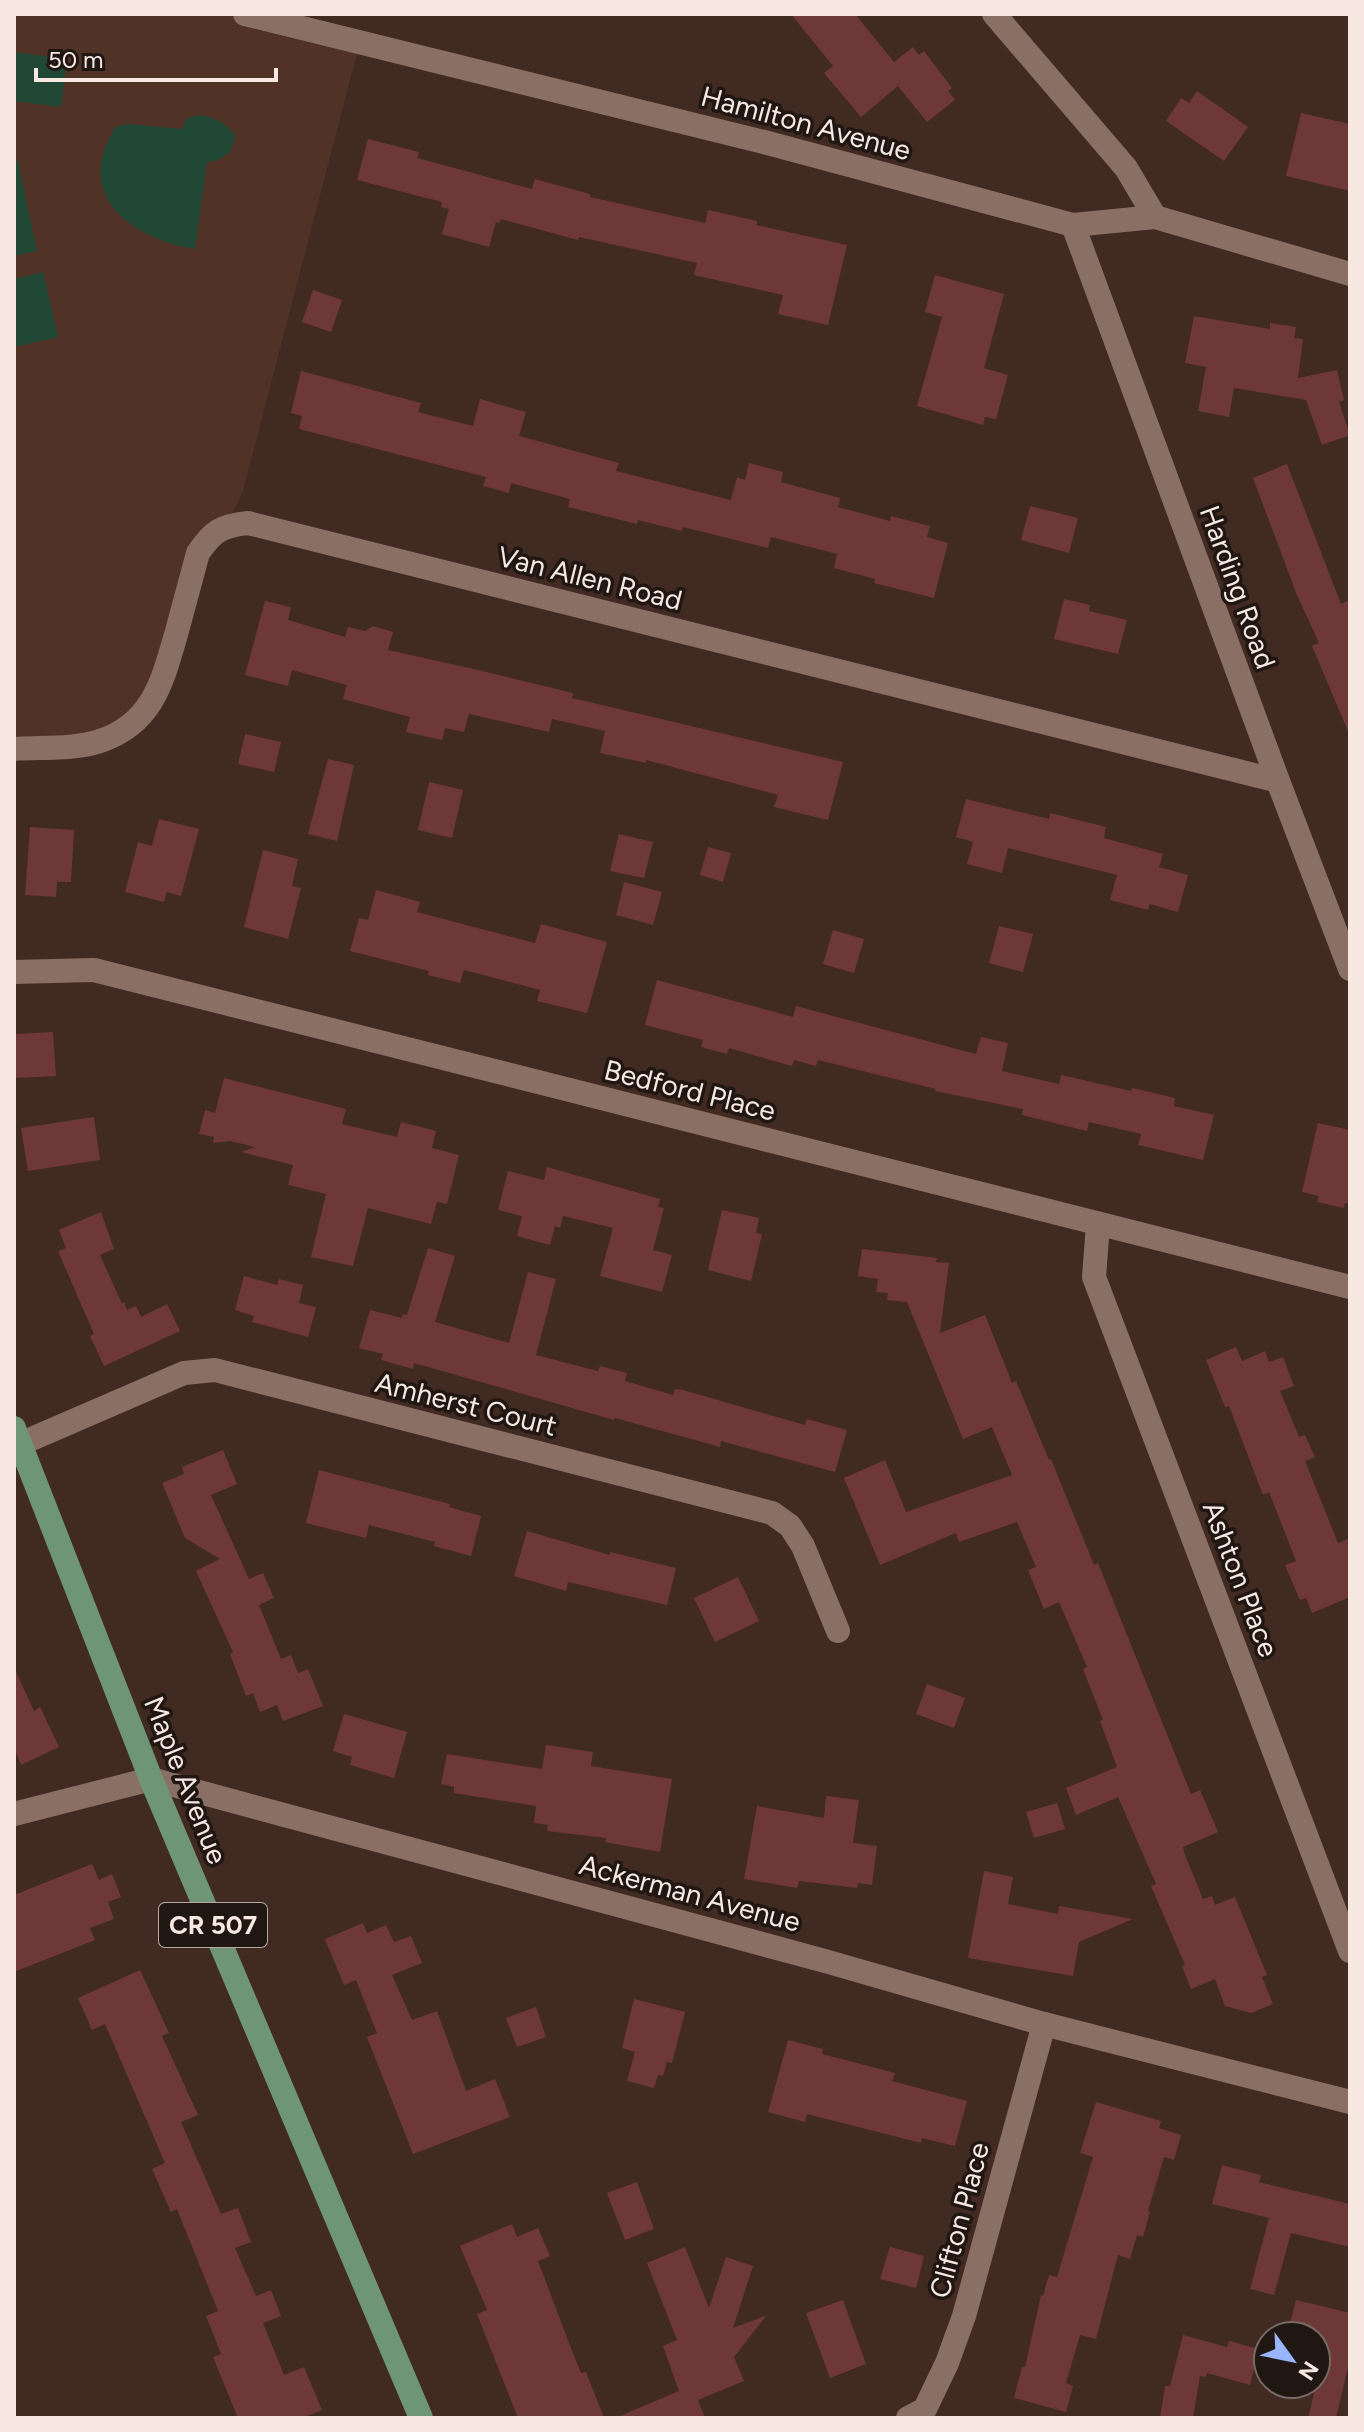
<svg xmlns="http://www.w3.org/2000/svg" width="1364" height="2432" viewBox="0 0 1364 2432" font-family="Figtree,sans-serif">
  <style>
    .built { fill: #503226 }
    .green { fill: #214835 }
    .building { fill: #6f3838 }
    .lines { fill: none; stroke-linecap: round; stroke-linejoin: round }
    .minor { stroke: #8a6f65; stroke-width: 24 }
    .tertiary { stroke: #8a6f65; stroke-width: 24 }
    .primary { stroke: #6e9576; stroke-width: 24 }
    .labels { text-anchor: middle; stroke-width: 7; stroke-linejoin: round; paint-order: stroke }
    .shield { fill: #201612; stroke: #b7a9a4; stroke-width: 2 }
    .shield-label { font-size: 26px; font-weight: bold; fill: #f8e8e2 }
    .street-label { font-size: 28px; fill: #f8e8e2; stroke: #201612 }
  </style>
  <rect width="100%" height="100%" fill="#412a21"/>
  <polygon class="built" points="14,14 245,14 360,42 243,491 227,526 210,537 162,684 127,728 14,749"/>
  <g class="green">
    <polygon points="14,52 67,59 61,107 14,101"/>
    <path d="M200 115C216 118 224 122 235 135 233 152 224 161 207 162L195 249C151 242 94 215 101 162 103 150 110 138 115 127L128 124 182 129 187 118Z"/>
    <polygon points="14,161 18,161 37,251 14,256"/>
    <polygon points="43,272 58,337 14,347 14,279"/>
  </g>
  <g class="building">
    <polygon points="791,14 855,14 894,62 913,47 919,55 924,51 952,88 948,91 955,100 927,122 898,86 861,117 824,73 833,66"/>
    <polygon points="1197,91 1248,127 1224,161 1166,121 1181,98 1189,103"/>
    <polygon points="1301,113 1350,124 1350,191 1286,176"/>
    <polygon points="368,139 419,152 417,158 532,189 535,179 590,194 590,197 705,223 708,210 757,221 756,225 847,245 828,325 778,314 783,295 694,275 697,263 579,237 578,240 501,219 499,223 496,222 489,247 442,234 449,209 441,207 442,202 357,180"/>
    <polygon points="935,275 1004,294 984,368 1008,375 996,419 985,417 983,425 917,406 942,317 925,312"/>
    <polygon points="313,290 342,300 331,332 302,322"/>
    <polygon points="1194,316 1270,329 1270,323 1296,327 1294,338 1303,339 1298,378 1337,370 1344,400 1339,402 1350,435 1322,445 1306,400 1234,388 1229,417 1198,411 1206,367 1185,363"/>
    <polygon points="301,371 421,403 418,412 473,426 480,399 526,412 519,436 619,463 616,471 731,500 737,477 745,480 749,463 783,472 781,482 840,498 838,507 890,521 891,516 930,526 927,537 948,543 934,598 874,583 875,579 834,568 837,554 771,537 768,548 683,527 682,531 638,520 637,524 568,507 570,499 511,483 509,493 483,486 486,477 299,429 302,416 291,413"/>
    <polygon points="1287,464 1341,604 1350,600 1350,736 1312,646 1319,643 1297,595 1253,478"/>
    <polygon points="1030,506 1078,518 1069,553 1021,540"/>
    <polygon points="1064,599 1090,605 1089,611 1127,620 1118,654 1054,639"/>
    <polygon points="265,601 291,607 288,620 345,637 348,627 365,631 373,626 393,632 388,650 478,670 573,693 572,698 843,762 828,820 774,807 778,795 646,760 646,763 600,753 605,731 552,719 549,732 469,714 464,732 445,728 442,740 406,732 410,717 343,699 347,685 292,670 288,686 245,675"/>
    <polygon points="245,734 281,742 274,772 238,764"/>
    <polygon points="328,759 354,765 337,841 308,834"/>
    <polygon points="429,782 463,790 452,838 418,830"/>
    <polygon points="966,799 1049,819 1050,813 1106,827 1104,838 1163,854 1159,867 1188,875 1178,912 1150,904 1148,910 1110,900 1117,875 1008,848 1002,873 967,864 973,842 956,837"/>
    <polygon points="159,819 199,829 181,896 167,892 164,902 125,892 138,842 152,846"/>
    <polygon points="30,827 74,830 71,882 57,882 56,897 25,895"/>
    <polygon points="619,834 653,842 644,878 610,871"/>
    <polygon points="708,847 731,853 723,882 700,875"/>
    <polygon points="263,850 298,859 292,886 301,888 288,939 244,927"/>
    <polygon points="624,882 662,892 653,925 616,915"/>
    <polygon points="376,890 420,902 417,912 535,943 541,924 607,942 587,1013 537,1001 540,990 464,970 460,983 428,975 429,971 350,951 359,918 368,920"/>
    <polygon points="999,926 1033,934 1023,972 989,963"/>
    <polygon points="833,930 864,939 854,973 823,964"/>
    <polygon points="657,980 793,1017 796,1006 976,1054 981,1037 1008,1043 1002,1071 1059,1084 1061,1075 1131,1091 1132,1088 1175,1098 1174,1106 1214,1115 1203,1160 1138,1145 1141,1134 1089,1122 1087,1131 1022,1115 1023,1109 935,1091 936,1089 818,1060 816,1066 794,1060 792,1066 729,1048 727,1054 701,1047 703,1040 645,1025"/>
    <polygon points="53,1032 56,1076 14,1078 14,1034"/>
    <polygon points="224,1078 346,1109 342,1124 397,1137 401,1122 436,1131 432,1148 459,1155 447,1204 437,1202 431,1224 368,1208 353,1266 311,1257 326,1194 288,1185 293,1165 241,1152 255,1147 230,1141 213,1143 214,1137 199,1134 205,1110 215,1113"/>
    <polygon points="94,1117 100,1160 28,1171 21,1128"/>
    <polygon points="1318,1123 1350,1130 1350,1204 1345,1203 1344,1208 1317,1202 1319,1196 1302,1192"/>
    <polygon points="547,1167 660,1199 658,1207 664,1208 653,1250 672,1255 662,1292 600,1276 613,1228 563,1216 560,1228 555,1226 550,1245 517,1236 522,1216 498,1210 508,1171 544,1180"/>
    <polygon points="722,1210 759,1218 756,1233 762,1234 751,1281 708,1270"/>
    <polygon points="101,1212 114,1249 100,1255 122,1304 124,1302 127,1310 136,1306 141,1317 167,1304 180,1331 104,1366 90,1336 94,1334 58,1251 66,1248 59,1230"/>
    <polygon points="428,1248 455,1256 435,1322 509,1343 528,1272 556,1279 536,1355 598,1371 600,1366 627,1373 625,1381 673,1395 675,1389 683,1390 805,1425 807,1419 847,1430 835,1472 721,1441 720,1447 615,1418 614,1420 414,1363 413,1369 381,1360 383,1354 359,1348 370,1310 402,1318 403,1314 407,1315"/>
    <polygon points="862,1249 937,1258 936,1262 949,1263 940,1333 985,1315 1012,1383 1016,1381 1049,1460 1051,1459 1094,1565 1098,1563 1191,1794 1200,1790 1218,1832 1183,1847 1185,1855 1203,1899 1212,1896 1215,1905 1235,1897 1267,1975 1262,1977 1273,2004 1251,2013 1225,2006 1215,1979 1191,1989 1182,1966 1185,1965 1151,1886 1156,1884 1118,1797 1076,1815 1066,1788 1117,1767 1100,1721 1103,1720 1083,1669 1087,1667 1059,1602 1044,1609 1028,1570 1036,1567 1017,1522 959,1542 956,1533 880,1565 844,1478 885,1460 906,1512 1012,1475 992,1427 963,1439 907,1302 887,1300 888,1293 876,1292 878,1279 858,1276"/>
    <polygon points="244,1276 277,1285 279,1279 303,1285 299,1303 316,1307 308,1337 252,1322 254,1316 235,1310"/>
    <polygon points="1236,1347 1242,1361 1265,1351 1269,1362 1283,1357 1294,1386 1280,1391 1299,1437 1305,1435 1315,1457 1305,1461 1338,1543 1350,1538 1350,1597 1312,1613 1306,1598 1300,1600 1285,1565 1296,1561 1269,1492 1263,1495 1229,1406 1225,1407 1206,1360"/>
    <polygon points="223,1450 237,1484 211,1495 249,1579 263,1573 274,1598 259,1605 281,1659 291,1655 298,1673 308,1669 323,1706 283,1721 277,1705 260,1712 253,1693 246,1696 230,1654 233,1652 196,1571 220,1559 185,1538 162,1483 184,1474 182,1467"/>
    <polygon points="319,1470 450,1504 449,1507 481,1516 471,1556 434,1546 435,1542 369,1525 366,1538 306,1523"/>
    <polygon points="527,1531 610,1555 610,1552 676,1568 667,1605 568,1582 566,1591 514,1576"/>
    <polygon points="738,1577 759,1621 715,1642 694,1598"/>
    <polygon points="14,1668 34,1711 40,1707 59,1747 21,1765 14,1747"/>
    <polygon points="927,1684 965,1698 954,1728 916,1714"/>
    <polygon points="344,1714 407,1732 394,1778 350,1765 352,1757 333,1751"/>
    <polygon points="546,1745 593,1752 591,1766 672,1779 660,1852 605,1842 606,1838 547,1831 548,1825 534,1823 536,1806 454,1793 454,1787 441,1784 447,1754 542,1769"/>
    <polygon points="826,1796 859,1800 853,1843 877,1846 872,1885 858,1883 857,1888 799,1881 797,1888 744,1879 757,1806 824,1818"/>
    <polygon points="1057,1803 1065,1829 1034,1838 1026,1812"/>
    <polygon points="92,1864 99,1880 112,1874 121,1897 108,1902 114,1919 90,1928 95,1940 14,1972 14,1895"/>
    <polygon points="984,1871 1013,1877 1008,1904 1058,1914 1059,1906 1133,1919 1079,1942 1073,1976 968,1958"/>
    <polygon points="363,1923 367,1933 386,1925 394,1942 411,1936 422,1963 392,1975 412,2020 437,2011 466,2091 495,2079 510,2117 413,2154 367,2037 377,2033 356,1980 344,1985 325,1939"/>
    <polygon points="140,1970 169,2033 162,2036 198,2115 181,2122 221,2214 238,2208 251,2242 235,2248 256,2296 271,2290 281,2316 263,2323 284,2375 304,2367 322,2410 302,2418 238,2418 213,2357 221,2354 206,2316 218,2311 177,2209 171,2212 152,2169 165,2163 105,2024 92,2030 78,1998"/>
    <polygon points="634,1999 685,2012 672,2063 667,2062 663,2076 658,2075 654,2088 627,2081 635,2052 622,2048"/>
    <polygon points="536,2007 546,2037 517,2047 506,2018"/>
    <polygon points="788,2040 823,2049 822,2054 895,2073 892,2081 967,2101 955,2146 922,2138 921,2143 807,2114 805,2122 768,2112"/>
    <polygon points="1096,2102 1161,2121 1159,2128 1181,2135 1174,2160 1164,2157 1148,2211 1150,2212 1143,2237 1137,2235 1130,2259 1118,2255 1096,2339 1080,2335 1066,2383 1073,2386 1066,2412 1014,2398 1022,2367 1025,2367 1041,2295 1043,2296 1049,2275 1057,2277 1093,2157 1080,2153"/>
    <polygon points="1222,2165 1261,2175 1259,2182 1350,2204 1350,2247 1291,2233 1274,2295 1250,2289 1269,2218 1212,2204"/>
    <polygon points="637,2182 654,2229 625,2240 607,2193"/>
    <polygon points="512,2224 517,2237 538,2228 550,2256 538,2261 574,2356 581,2373 586,2372 604,2418 518,2418 477,2314 487,2310 460,2246"/>
    <polygon points="685,2247 709,2308 726,2257 753,2266 733,2328 767,2315 734,2357 744,2381 698,2400 705,2418 615,2418 679,2391 663,2346 677,2340 647,2263"/>
    <polygon points="890,2247 924,2256 916,2288 880,2279"/>
    <polygon points="843,2300 866,2364 830,2378 806,2313"/>
    <polygon points="1296,2300 1350,2313 1350,2359 1336,2418 1308,2418 1323,2356 1316,2354 1316,2336 1287,2336"/>
    <polygon points="1183,2335 1227,2347 1229,2341 1259,2349 1250,2385 1207,2373 1206,2377 1200,2376 1193,2418 1160,2418 1165,2386 1170,2386"/>
  </g>
  <g class="lines">
    <g class="minor">
      <polyline points="245,14 764,142 1073,225 1155,217 1350,274"/>
      <polyline points="994,14 1126,168 1155,217"/>
      <polyline points="1073,225 1278,781 1350,969"/>
      <path d="M14 749C42 747 73 750 100 741 154 723 163 679 177 631 184 605 191 579 198 553 213 531 221 526 248 523L1278 781"/>
      <polyline points="14,972 94,970 1350,1287"/>
      <polyline points="1098,1225 1094,1277 1350,1951"/>
      <polyline points="20,1444 184,1373 215,1370 772,1513 790,1526 803,1546 838,1631"/>
      <polyline points="908,2418 925,2409 947,2363 964,2316 1044,2024"/>
    </g>
    <polyline class="tertiary" points="14,1814 151,1779 825,1961 1044,2024 1350,2102"/>
    <polyline class="primary" points="14,1428 151,1779 421,2418"/>
  </g>
  <g class="labels">
    <rect class="shield" x="159" y="1903" width="108" height="44" rx="6"/>
    <g class="shield-label">
      <text x="213" y="1934">CR 507</text>
    </g>
    <g class="street-label">
      <text transform="translate(806 123) rotate(15)" y="10">Hamilton Avenue</text>
      <text transform="translate(590 578) rotate(14)" y="10">Van Allen Road</text>
      <text transform="translate(1238 587) rotate(70)" y="10">Harding Road</text>
      <text transform="translate(690 1090) rotate(14)" y="10">Bedford Place</text>
      <text transform="translate(466 1404) rotate(14)" y="10">Amherst Court</text>
      <text transform="translate(1241 1579) rotate(69)" y="10">Ashton Place</text>
      <text transform="translate(186 1780) rotate(68)" y="10">Maple Avenue</text>
      <text transform="translate(690 1893) rotate(15)" y="10">Ackerman Avenue</text>
      <text transform="translate(959 2220) rotate(-75)" y="10">Clifton Place</text>
    </g>
  </g>
  <rect width="1364" height="2432" fill="none" stroke="#f8e8e2" stroke-width="32"/>
  <g transform="translate(1292 2360) rotate(123)"><circle r="38" fill="#201612" stroke="#766a65" stroke-width="2"/>
  <path d="M0-6L14 30L0 20L-14 30Z" fill="#98b5fd"/>
  <text y="-12" font-size="22" font-weight="bold" text-anchor="middle" fill="#f8e8e2">N</text>
  </g>
  <path d="M36 68v12h240v-12" fill="none" stroke="#f8e8e2" stroke-width="4"/>
  <text x="48" y="68" font-size="24" fill="#f8e8e2" stroke="#201612" stroke-width="6" paint-order="stroke">50 m</text>
</svg>
